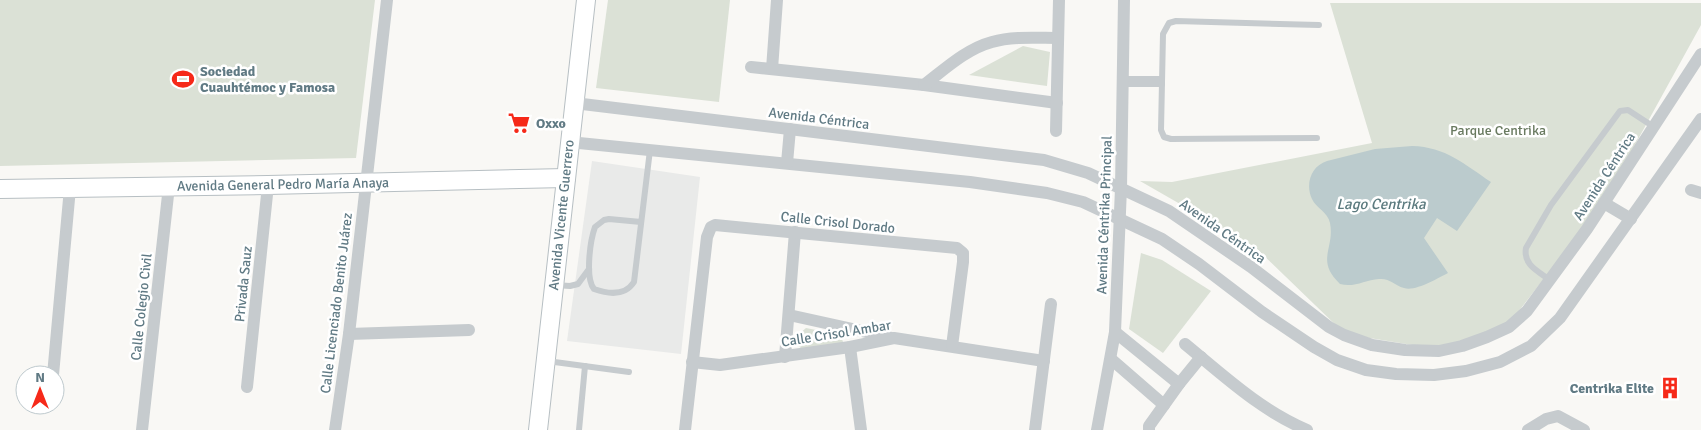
<svg xmlns="http://www.w3.org/2000/svg" width="1701" height="430" viewBox="0 0 1701 430" font-family="Signika,sans-serif">
  <style>
    .built { fill: #e9eae9 }
    .green { fill: #dbe1d6 }
    .water { fill: #bbcbcd }
    .lines { fill: none; stroke-linecap: round; stroke-linejoin: round }
    .secondary-casing { stroke: #b7bfc3; stroke-width: 20 }
    .lane { stroke: #c6cbce; stroke-width: 6 }
    .street { stroke: #c6cbce; stroke-width: 12 }
    .secondary { stroke: #fff; stroke-width: 18 }
    .labels { text-anchor: middle; stroke-width: 5; stroke-linejoin: round; paint-order: stroke }
    .poi-label { font-size: 14px; font-weight: bold; fill: #607a84; stroke: #fff; text-anchor: start }
    .street-label { font-size: 14px; fill: #607a84; stroke: #fff }
    .park-label { font-size: 14px; fill: #697a60; stroke: #fff }
    .water-label { font-size: 15px; font-style: italic; fill: #5b7a7e; stroke: #fff }
  </style>
  <rect width="100%" height="100%" fill="#f9f8f5"/>
  <polygon class="built" points="592,161 700,177 681,354 567,341"/>
  <g class="green">
    <polygon points="0,0 375,0 356,158 0,166"/>
    <polygon points="608,0 730,0 719,102 596,88"/>
    <polygon points="1330,3 1701,3 1701,25 1604,201 1508,325 1437,349 1345,334 1255,247 1140,181 1172,182 1372,143"/>
    <polygon points="1023,46 1050,52 1047,86 969,75"/>
    <polygon points="1141,253 1162,260 1211,291 1163,353 1129,329"/>
    <polygon points="806,328 831,333 842,339 843,342 840,345 802,349 796,344 796,337"/>
  </g>
  <path class="water" d="M1412 146C1446 147 1464 164 1491 182L1457 231 1437 218 1424 238 1448 273C1438 278 1415 292 1404 288 1394 285 1390 278 1379 279 1365 280 1354 288 1340 284 1315 260 1335 249 1330 223 1328 212 1316 208 1312 199 1305 184 1311 166 1327 161L1375 149Z"/>
  <g class="lines">
    <g class="secondary-casing">
      <g id="secondary">
        <polyline points="0,189 268,185 566,178"/>
        <polyline points="538,430 586,0"/>
      </g>
    </g>
    <g class="lane">
      <polyline points="1123,79 1162,79"/>
      <polyline points="1123,84 1162,84"/>
      <polyline points="1317,138 1171,139 1164,137 1161,130 1163,34 1169,23 1176,21 1319,25"/>
      <path d="M641 222 609 219 604 220 595 227C590 241 585 278 594 289 608 294 625 296 634 282L650 150"/>
      <path d="M1550 280C1538 271 1523 265 1526 248L1551 205 1620 111 1628 110 1654 127"/>
      <polyline points="555,285 570,286 578,284 589,269"/>
      <polyline points="547,361 629,372"/>
      <polyline points="579,430 585,366"/>
    </g>
    <g class="street">
      <polyline points="751,67 924,85 1057,103"/>
      <polyline points="772,69 777,0"/>
      <path d="M924 85C945 69 966 49 992 42 1013 36 1037 38 1058 38"/>
      <polyline points="574,103 1044,160 1088,173 1169,211 1251,267 1329,327 1344,335 1372,345 1405,350 1439,351 1462,346 1487,337 1509,327 1527,311 1587,229 1701,54"/>
      <polyline points="1056,131 1059,0"/>
      <polyline points="569,142 970,182 1047,193 1083,202 1162,239 1199,264 1262,312 1314,347 1337,360 1366,370 1396,374 1434,375 1466,371 1500,362 1531,346 1560,318 1701,119"/>
      <polyline points="787,163 790,129"/>
      <polyline points="1691,190 1701,193"/>
      <polyline points="1604,203 1631,219"/>
      <polyline points="789,315 889,337"/>
      <polyline points="1115,332 1179,384"/>
      <polyline points="349,334 469,330"/>
      <path d="M1185 344C1224 376 1260 410 1307 430"/>
      <polyline points="850,347 861,430"/>
      <polyline points="785,357 795,232"/>
      <polyline points="1111,359 1164,405"/>
      <polyline points="692,362 720,365 850,347 894,338 1044,361"/>
      <polyline points="53,375 70,188"/>
      <polyline points="247,387 268,185"/>
      <polyline points="142,430 169,186"/>
      <polyline points="335,430 349,334 387,0"/>
      <polyline points="685,430 707,237 711,227 715,225 957,248 963,253 963,262 952,346"/>
      <polyline points="1035,430 1051,304"/>
      <polyline points="1097,430 1115,332 1121,188 1124,0"/>
      <polyline points="1149,430 1149,426 1179,384 1201,357"/>
      <polyline points="1528,430 1546,419 1558,416 1584,430"/>
    </g>
    <use href="#secondary" class="secondary"/>
  </g>
  <defs>
    <g id="stadium-bare" transform="scale(1.725)"><path d="M0-5a6.5 5 0 1 0 0 10a6.5 5 0 1 0 0-10ZM-3.5-1.8h7v3.6h-7Z" fill="#f62919" stroke="#fff" stroke-width="2.5" paint-order="stroke"/></g>
    <g id="supermarket-bare" transform="scale(1.725)"><path d="M-6-5.5h2.5l.6 2H6L4.5 2H-2.5L-4.4-4H-6ZM-1.5 3.2a1.3 1.3 0 1 0 .1 0ZM3 3.2a1.3 1.3 0 1 0 .1 0Z" fill="#f62919" stroke="#fff" stroke-width="2.5" paint-order="stroke"/></g>
    <g id="building-bare" transform="scale(1.725)"><path d="M-4-6H4V6H1V3H-1V6H-4ZM-2.5-4.3h1.7v1.8h-1.7ZM.8-4.3h1.7v1.8H.8ZM-2.5-1h1.7V.8h-1.7ZM.8-1h1.7V.8H.8Z" fill="#f62919" stroke="#fff" stroke-width="2.5" paint-order="stroke"/></g>
  </defs>
  <g fill-rule="evenodd">
    <use href="#stadium-bare" x="183" y="79"/>
    <use href="#supermarket-bare" x="519" y="123"/>
    <use href="#building-bare" x="1670" y="388"/>
  </g>
  <g class="labels">
    <g class="poi-label">
      <text x="200" y="76">Sociedad<tspan x="200" dy="16">Cuauhtémoc y Famosa</tspan></text>
      <text x="536" y="128">Oxxo</text>
      <text x="1654" y="393" text-anchor="end">Centrika Elite</text>
    </g>
    <g class="street-label">
      <text transform="translate(819 118) rotate(7)" y="5">Avenida Céntrica</text>
      <text transform="translate(1604 176) rotate(-57)" y="5">Avenida Céntrica</text>
      <text transform="translate(283 184) rotate(-1)" y="5">Avenida General Pedro María Anaya</text>
      <text transform="translate(561 215) rotate(-84)" y="5">Avenida Vicente Guerrero</text>
      <text transform="translate(1104 215) rotate(-88)" y="5">Avenida Céntrika Principal</text>
      <text transform="translate(838 222) rotate(6)" y="5">Calle Crisol Dorado</text>
      <text transform="translate(1223 231) rotate(35)" y="5">Avenida Céntrica</text>
      <text transform="translate(243 284) rotate(-84)" y="5">Privada Sauz</text>
      <text transform="translate(336 303) rotate(-83)" y="5">Calle Licenciado Benito Juárez</text>
      <text transform="translate(141 307) rotate(-84)" y="5">Calle Colegio Civil</text>
      <text transform="translate(836 333) rotate(-9)" y="5">Calle Crisol Ambar</text>
    </g>
    <g class="park-label">
      <text x="1498" y="135">Parque Centrika</text>
    </g>
    <g class="water-label">
      <text x="1381" y="209">Lago Centrika</text>
    </g>
  </g>
  <g transform="translate(40 390)"><circle r="24" fill="#ffffff" stroke="#bfcace"/>
  <path d="M0-4L9 19L0 12L-9 19Z" fill="#f62919"/>
  <text y="-8" font-size="14" font-weight="bold" text-anchor="middle" fill="#607a84">N</text>
  </g>
</svg>
